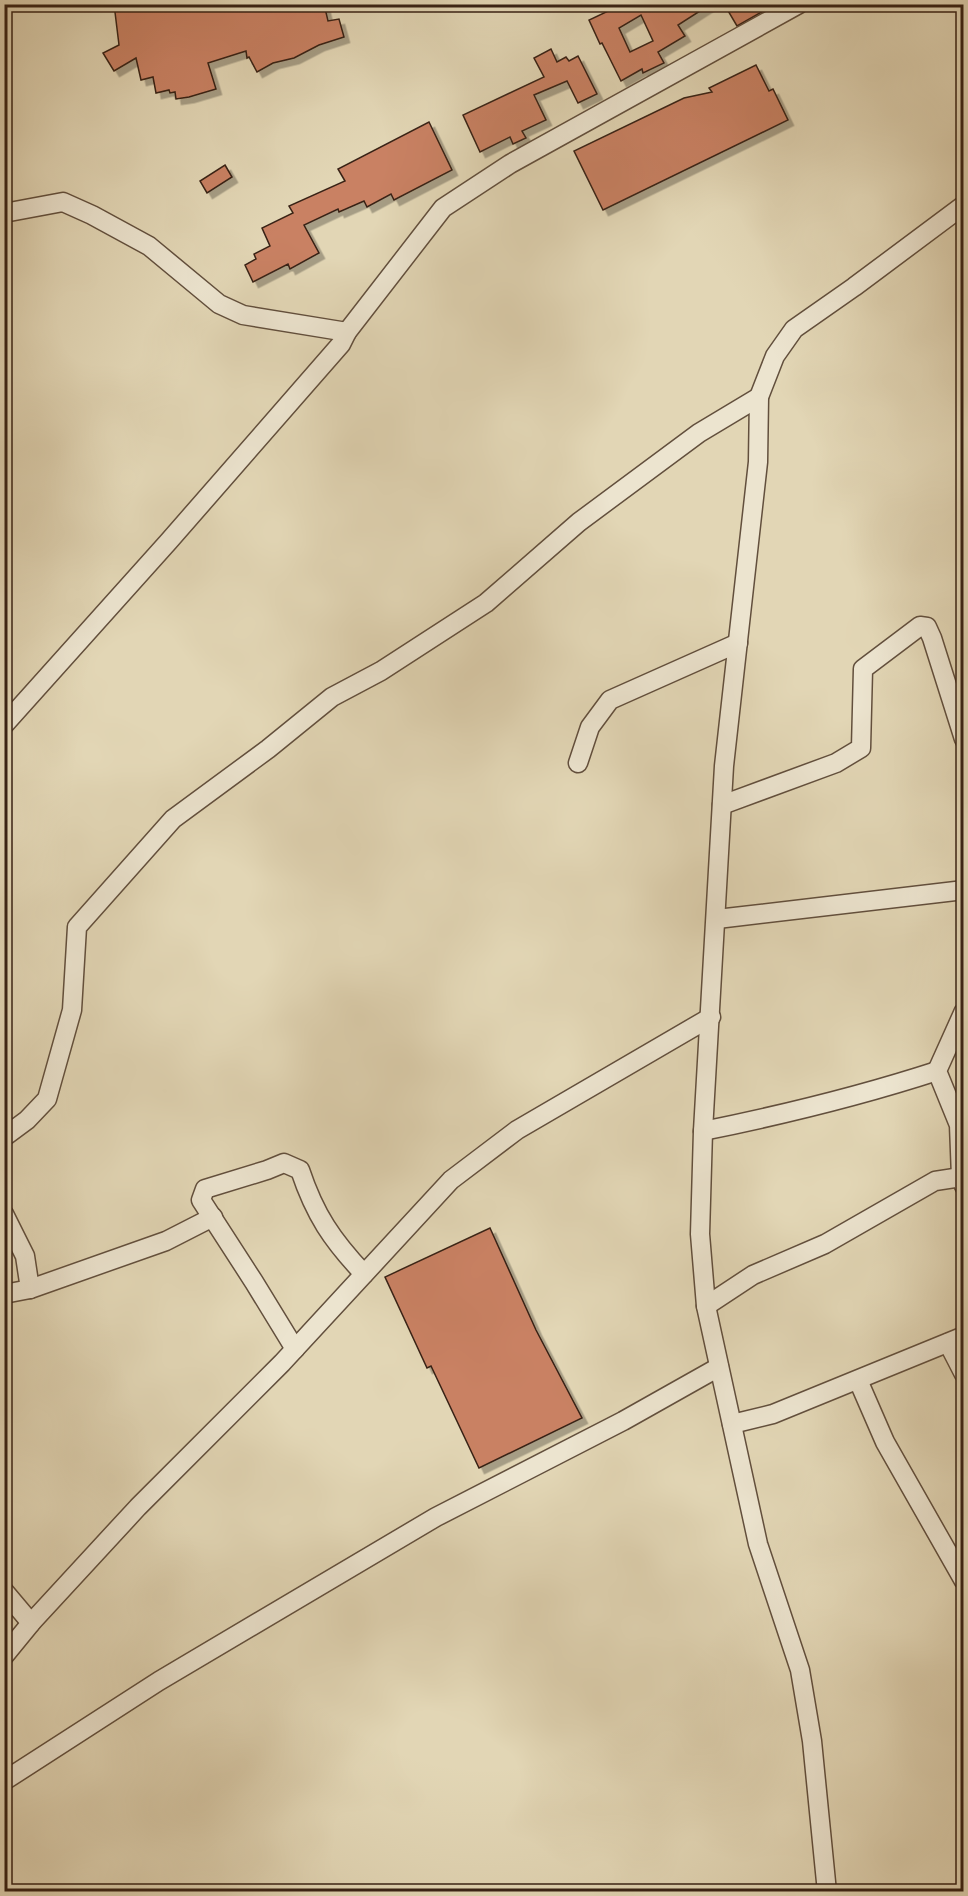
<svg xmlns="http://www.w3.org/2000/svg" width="968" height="1896" viewBox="0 0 968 1896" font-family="'IM FELL Double Pica',serif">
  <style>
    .building { fill: #c98163; stroke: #382215; stroke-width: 1.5; fill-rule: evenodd; filter: url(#shadow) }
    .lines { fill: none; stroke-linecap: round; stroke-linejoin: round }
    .street-casing { stroke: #624f3d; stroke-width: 21 }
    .street { stroke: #ece4cf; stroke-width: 18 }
  </style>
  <defs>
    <filter id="shadow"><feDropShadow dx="5.5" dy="5.5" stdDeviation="0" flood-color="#0004"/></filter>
  </defs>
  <rect width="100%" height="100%" fill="#e2d6b5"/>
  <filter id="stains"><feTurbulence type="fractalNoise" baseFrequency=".00333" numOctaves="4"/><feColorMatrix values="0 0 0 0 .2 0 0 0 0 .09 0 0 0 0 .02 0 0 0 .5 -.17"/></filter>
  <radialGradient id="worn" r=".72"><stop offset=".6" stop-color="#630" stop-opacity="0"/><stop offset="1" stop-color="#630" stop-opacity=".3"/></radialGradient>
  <g class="building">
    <polygon points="114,4 324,4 328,21 339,19 344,37 319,45 294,58 273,63 257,72 249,57 247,58 246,51 208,63 216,89 189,97 176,99 175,92 170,93 169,90 156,93 153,77 141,80 136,58 114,71 103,53 119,45"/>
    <path d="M623 4H711L678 25 685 36 658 52 664 63 643 73 642 69 621 81 602 43 600 44 589 20ZM641 15 653 41 630 52 619 28Z"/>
    <polygon points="724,4 761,4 765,10 737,26"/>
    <polygon points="551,49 557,62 566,57 569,61 578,56 597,94 578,103 567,81 534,95 546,120 522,131 526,138 513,144 510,137 480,152 463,115 544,77 534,58"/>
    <polygon points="756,65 769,91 773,89 788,120 603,210 574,151 684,98 712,92 709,88"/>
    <polygon points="429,122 452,170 394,200 391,194 367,207 364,201 339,212 338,209 304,225 319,253 290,269 288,264 253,282 245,265 256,259 254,254 270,246 262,228 293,213 289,206 345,181 338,169"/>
    <polygon points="225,165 232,177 207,193 200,181"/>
    <polygon points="490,1228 536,1330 582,1418 479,1468 431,1366 427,1368 385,1277"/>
  </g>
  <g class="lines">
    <g class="street-casing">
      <g id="street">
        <polyline points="4,213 63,202 92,215 149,246 219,304 243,315 347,332"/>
        <polyline points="4,725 169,541 341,344 347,332 443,208 510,164 799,4"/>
        <polyline points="578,763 590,727 610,700 738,643"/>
        <polyline points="722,805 836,763 861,748 863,669 920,626 927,627 932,638 964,739"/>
        <polyline points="717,919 964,890"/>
        <polyline points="964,1011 937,1071 959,1125 961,1177 964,1186"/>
        <path d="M703 1131C782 1115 860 1096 937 1071"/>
        <polyline points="4,1137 27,1120 47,1099 72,1010 77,927 173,819 268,749 332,697 381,671 486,603 579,522 699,433 759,397"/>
        <polyline points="4,1214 25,1256 30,1289"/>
        <polyline points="4,1294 30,1289 166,1241 213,1217"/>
        <polyline points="706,1306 753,1275 825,1244 935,1181 961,1177"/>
        <polyline points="948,1343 964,1374"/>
        <path d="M295 1349 254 1282 201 1200 205 1189 267 1170 284 1163 300 1170C315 1215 332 1240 364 1274"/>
        <polyline points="858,1380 885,1442 964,1581"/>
        <polyline points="732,1424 773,1414 964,1336"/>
        <polyline points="4,1591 31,1623"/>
        <polyline points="4,1656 31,1623 138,1507 282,1363 451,1180 517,1130 711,1017"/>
        <polyline points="4,1781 159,1681 436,1517 623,1421 719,1367"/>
        <polyline points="827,1892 812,1741 800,1670 758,1544 706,1306 700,1234 703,1131 724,766 758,462 759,397 775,356 794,329 854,287 964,205"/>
      </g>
    </g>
    <use href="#street" class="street"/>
  </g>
  <rect width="968" height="1896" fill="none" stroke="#e2d6b5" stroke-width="24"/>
  <rect x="6" y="6" width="956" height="1884" fill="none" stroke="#382215" stroke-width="3"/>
  <rect x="12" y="12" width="944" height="1872" fill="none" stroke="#382215" stroke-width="1.5"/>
  <rect width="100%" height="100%" filter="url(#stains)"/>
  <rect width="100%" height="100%" fill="url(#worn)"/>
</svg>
